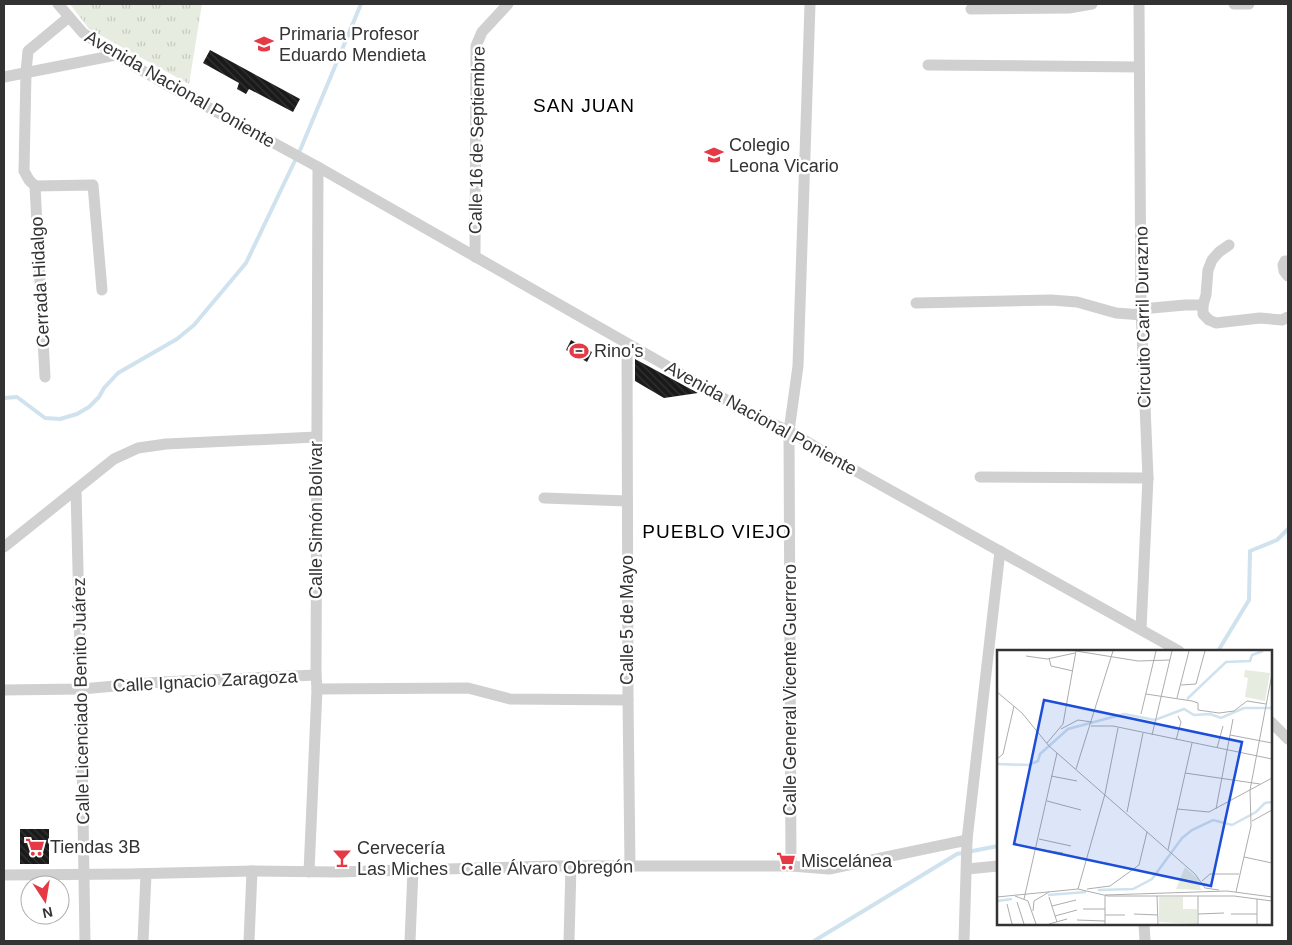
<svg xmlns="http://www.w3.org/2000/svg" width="1292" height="945" viewBox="0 0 1292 945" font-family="Helvetica,sans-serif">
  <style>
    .park { fill: url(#park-tufts) }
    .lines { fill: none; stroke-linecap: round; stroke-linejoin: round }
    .stream { stroke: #cfe2ee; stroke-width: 4 }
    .building { fill: url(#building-back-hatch) }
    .minor { stroke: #d0d0d0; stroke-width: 11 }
    .labels { text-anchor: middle; stroke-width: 5; stroke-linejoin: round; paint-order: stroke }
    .poi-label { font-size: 18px; fill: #333; stroke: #fff; text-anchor: start }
    .street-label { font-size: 18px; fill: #333; stroke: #fff }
    .neighbourhood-label { font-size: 19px; letter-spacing: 1px; fill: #000; stroke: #fff }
    .inset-river { fill: none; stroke: #cfe2ee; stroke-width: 2.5 }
    .inset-road { fill: none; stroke: #adadad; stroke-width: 1 }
    .view { fill: #1d4ed8; fill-opacity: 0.15; stroke: #1d4ed8; stroke-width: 2.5 }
    .inset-edge { fill: none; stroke: #333; stroke-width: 2.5 }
  </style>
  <defs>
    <pattern id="park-tufts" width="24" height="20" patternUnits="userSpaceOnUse" patternTransform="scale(1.25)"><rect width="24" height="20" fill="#e6ecdf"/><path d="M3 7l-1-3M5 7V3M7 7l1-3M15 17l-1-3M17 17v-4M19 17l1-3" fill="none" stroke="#c6cbc0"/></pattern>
    <pattern id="building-back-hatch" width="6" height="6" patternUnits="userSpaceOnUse" patternTransform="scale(1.25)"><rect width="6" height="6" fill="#1a1a1a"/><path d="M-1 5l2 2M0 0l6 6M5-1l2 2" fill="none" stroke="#333"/></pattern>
  </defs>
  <rect width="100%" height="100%" fill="#fff"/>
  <polygon class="park" points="70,4 202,4 189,84 89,29"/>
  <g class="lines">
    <g class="stream">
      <polyline points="4,398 17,397 45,418 60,419 77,414 89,407 99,397 104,388 118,373 177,339 194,325 246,263 301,148 361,4"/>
      <polyline points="1218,651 1249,600 1250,551 1277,540 1288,529"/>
      <polyline points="814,941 957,854 998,846"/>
    </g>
  </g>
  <g class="building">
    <polygon points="210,50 300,99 293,112 249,89 246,94 237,89 239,83 203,63"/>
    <polygon points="571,340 592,352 587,362 566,350"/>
    <polygon points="635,359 698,393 664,398 635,381"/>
    <rect x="20" y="829" width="29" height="35"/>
  </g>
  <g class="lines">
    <g class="minor">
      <polyline points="58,4 83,33 116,55 167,85 318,167 753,415 789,431 854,470 1179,651"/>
      <polyline points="1139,4 1141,309 1148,478 1141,629"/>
      <polyline points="1234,4 1249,4"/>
      <polyline points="971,9 1069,8 1092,4"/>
      <polyline points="928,65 1139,67"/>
      <polyline points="4,77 116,55"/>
      <polyline points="35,186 93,185 102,290"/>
      <polyline points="475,257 476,46 482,32 508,4"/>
      <polyline points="1288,261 1285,261 1283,265 1284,271 1288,276"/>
      <polyline points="916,303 1051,300 1077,302 1116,313 1142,315"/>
      <polyline points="1203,305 1206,295 1208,270 1212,260 1219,252 1229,245"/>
      <polyline points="1141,309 1185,305 1203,305 1203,314 1209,320 1216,323 1260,318 1282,320 1288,317"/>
      <polyline points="627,344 628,700 630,866"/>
      <polyline points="45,377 35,186 29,180 24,171 26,72 28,51 69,17"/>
      <polyline points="980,477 1148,478"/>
      <polyline points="76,490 81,689 85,941"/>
      <polyline points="544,498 627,501"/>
      <polyline points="4,547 114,459 138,448 166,444 316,437"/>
      <polyline points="317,689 468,688 510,699 628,700"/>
      <polyline points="4,690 81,689 161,682 316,675"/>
      <polyline points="1271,722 1288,739"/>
      <polyline points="791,866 789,431 798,366 810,4"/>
      <polyline points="967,869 998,866"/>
      <polyline points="309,872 317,689 316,675 318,167"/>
      <polyline points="4,875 127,874 252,871 337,872 553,866 791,866 829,869 967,840"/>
      <polyline points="1144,924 1145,941"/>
      <polyline points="143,941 146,874"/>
      <polyline points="249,941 252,871"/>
      <polyline points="410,941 413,870"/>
      <polyline points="569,941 571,866"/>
      <polyline points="964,941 967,840 1000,551"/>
    </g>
  </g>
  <defs>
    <g id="school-bare" transform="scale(1.5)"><path d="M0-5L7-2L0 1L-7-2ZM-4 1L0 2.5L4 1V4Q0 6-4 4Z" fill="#e63946" stroke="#fff" stroke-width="2.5" paint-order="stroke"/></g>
    <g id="stadium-bare" transform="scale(1.5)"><path d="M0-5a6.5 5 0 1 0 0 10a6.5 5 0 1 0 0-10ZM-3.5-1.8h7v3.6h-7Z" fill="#e63946" stroke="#fff" stroke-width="2.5" paint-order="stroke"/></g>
    <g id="supermarket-bare" transform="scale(1.5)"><path d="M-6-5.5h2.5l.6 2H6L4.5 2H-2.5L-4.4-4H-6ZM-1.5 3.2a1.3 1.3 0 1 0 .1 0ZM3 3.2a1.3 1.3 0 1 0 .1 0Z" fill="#e63946" stroke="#fff" stroke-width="2.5" paint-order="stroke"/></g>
    <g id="bar-bare" transform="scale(1.5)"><path d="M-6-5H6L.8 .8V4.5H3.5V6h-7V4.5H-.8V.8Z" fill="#e63946" stroke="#fff" stroke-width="2.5" paint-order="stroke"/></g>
  </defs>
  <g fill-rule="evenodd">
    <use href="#school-bare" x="264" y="44"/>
    <use href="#school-bare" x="714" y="155"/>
    <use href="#stadium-bare" x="579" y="351"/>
    <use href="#supermarket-bare" x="35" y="847"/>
    <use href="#bar-bare" x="342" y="858"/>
    <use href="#supermarket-bare" x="786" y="861"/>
  </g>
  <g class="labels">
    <g class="poi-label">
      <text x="279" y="40">Primaria Profesor<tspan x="279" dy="21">Eduardo Mendieta</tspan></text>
      <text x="729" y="151">Colegio<tspan x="729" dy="21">Leona Vicario</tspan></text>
      <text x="594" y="357">Rino's</text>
      <text x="50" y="853">Tiendas 3B</text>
      <text x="357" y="854">Cervecería<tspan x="357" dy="21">Las Miches</tspan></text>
      <text x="801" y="867">Miscelánea</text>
    </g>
    <g class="street-label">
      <text transform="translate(180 89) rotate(30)" y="6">Avenida Nacional Poniente</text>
      <text transform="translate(477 140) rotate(-89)" y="6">Calle 16 de Septiembre</text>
      <text transform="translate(40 282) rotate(-93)" y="6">Cerrada Hidalgo</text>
      <text transform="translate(1143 317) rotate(-91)" y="6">Circuito Carril Durazno</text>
      <text transform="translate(761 418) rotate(29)" y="6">Avenida Nacional Poniente</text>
      <text transform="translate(316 520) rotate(-90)" y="6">Calle Simón Bolívar</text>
      <text transform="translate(627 620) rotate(-90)" y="6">Calle 5 de Mayo</text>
      <text transform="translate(205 681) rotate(-3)" y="6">Calle Ignacio Zaragoza</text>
      <text transform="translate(790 690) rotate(-90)" y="6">Calle General Vicente Guerrero</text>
      <text transform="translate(81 701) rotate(-91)" y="6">Calle Licenciado Benito Juárez</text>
      <text transform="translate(547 868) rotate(-1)" y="6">Calle Álvaro Obregón</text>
    </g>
    <g class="neighbourhood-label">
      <text x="584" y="112">SAN JUAN</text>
      <text x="717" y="538">PUEBLO VIEJO</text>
    </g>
  </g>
  <g transform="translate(997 650)">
    <rect width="275" height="275" fill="#fff"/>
    <path d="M188 217 201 229 204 240 179 239ZM162 247H186V259H200V274L162 272Z" fill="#e6ecdf"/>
    <path d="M248 20 273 23 268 51 248 47 251 28 247 27Z" fill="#e6ecdf"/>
    <path class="inset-river" d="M190 49 229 12 253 11 255 5 266 1M0 114 32 115 41 111 43 104 71 79 127 64 158 70 187 59 197 65 213 64 224 68 247 58H275M101 240 136 239 155 229 185 188 195 180 216 170 235 175 259 162 268 153 275 152M51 245 89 242M0 251 15 249"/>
    <path class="inset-road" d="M79 1 141 11 173 10M29 6 50 9 78 3M52 8 54 16 76 21M184 35 199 34 208 1M0 42 25 63 52 96 198 224 208 238 222 240M149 44 195 51 201 53V60L222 63 237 61 250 51 269 54M180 48 192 1M144 64 159 1M94 76H116L275 109M64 79 81 70 95 72M155 85 175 1M233 85 275 93M179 90 184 72 181 66M50 93 66 74 79 1M220 98 226 76M0 109 6 104 17 56M79 119 116 1M188 123 263 134M54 126 80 131M50 151 84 160M180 159 212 162 275 128M219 159 236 69M130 162 146 83M255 171 275 160M42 189 74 196M40 199 66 203M171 200 195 93M247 207 275 213M205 231 213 224H242M81 239 108 144 121 78M90 239 113 236 142 215 150 182M239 242 254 176 253 140 275 24M108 245 230 241 275 247M18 246 31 251 39 274M108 246V274M160 246 161 274M201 246V274M0 247 81 239 111 246H237L275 251M52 247 60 272M27 249 60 103M260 249V274M20 252 27 274M10 254 15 274M55 256 79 250M86 259H108M36 261 37 251 52 242M137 264 161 265M201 264 227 263M234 264H260M108 265H128M58 266 80 260M80 270 108 271M52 274 70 269"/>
    <path class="view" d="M47 50 245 92 214 236 17 194Z"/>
    <rect width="275" height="275" class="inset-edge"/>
  </g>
  <rect width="1292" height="945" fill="none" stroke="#333333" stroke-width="10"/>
  <g transform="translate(45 900) rotate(168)"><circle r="24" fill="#ffffff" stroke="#adadad"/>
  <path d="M0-4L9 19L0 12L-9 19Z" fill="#e63946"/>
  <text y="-8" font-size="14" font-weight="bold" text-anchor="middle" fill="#333333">N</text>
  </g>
</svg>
